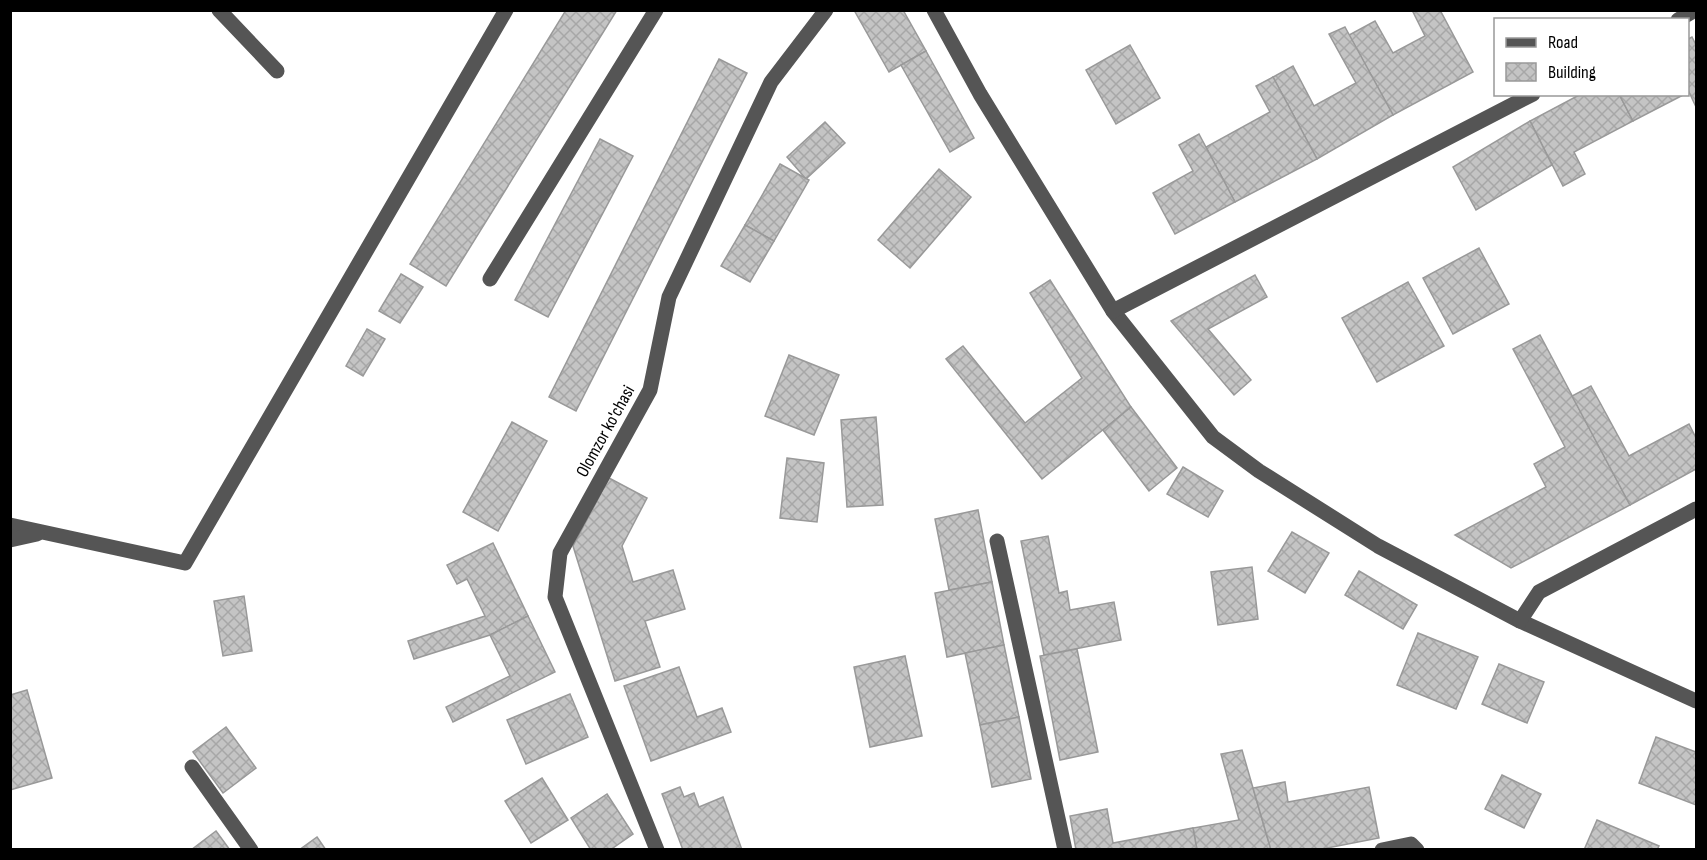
<svg xmlns="http://www.w3.org/2000/svg" width="1707" height="860" viewBox="0 0 1707 860" font-family="'Sofia Sans Condensed',sans-serif">
  <style>
    .building { fill: url(#building-cross-hatch); stroke: #999; stroke-width: 1.5 }
    .lines { fill: none; stroke-linecap: round; stroke-linejoin: round }
    .minor { stroke: #555; stroke-width: 15 }
    .labels { text-anchor: middle; stroke-width: 6; stroke-linejoin: round; paint-order: stroke }
    .street-label { font-size: 18px; fill: #000; stroke: #fff }
  </style>
  <defs>
    <pattern id="building-cross-hatch" width="8" height="8" patternUnits="userSpaceOnUse" patternTransform="scale(1.5)"><rect width="8" height="8" fill="#c4c4c4"/><path d="M0 0l8 8M0 8l8-8" fill="none" stroke="#a7a7a7"/></pattern>
  </defs>
  <rect width="100%" height="100%" fill="#fff"/>
  <g class="building">
    <polygon points="566,10 617,10 446,286 410,264"/>
    <polygon points="854,10 903,10 926,51 889,72"/>
    <polygon points="1412,10 1440,10 1473,72 1393,115 1349,35 1375,21 1393,53 1425,36"/>
    <polygon points="1345,27 1393,115 1317,159 1273,77 1293,66 1314,106 1356,83 1329,34"/>
    <polygon points="1692,37 1696,45 1696,107 1689,92 1688,93 1688,39"/>
    <polygon points="1130,45 1160,98 1116,124 1086,70"/>
    <polygon points="926,51 974,138 950,152 901,65"/>
    <polygon points="719,59 747,73 576,411 549,397"/>
    <polygon points="1273,77 1317,159 1235,202 1206,147 1270,112 1256,86"/>
    <polygon points="1581,94 1619,94 1633,121 1574,152 1585,174 1563,186 1530,121"/>
    <polygon points="1619,94 1685,94 1633,121"/>
    <polygon points="1530,121 1552,165 1476,210 1453,167"/>
    <polygon points="825,122 845,143 806,179 787,157"/>
    <polygon points="1199,134 1235,202 1175,234 1153,193 1193,171 1179,145"/>
    <polygon points="600,139 633,156 548,317 515,300"/>
    <polygon points="780,164 809,180 774,241 745,225"/>
    <polygon points="939,169 971,197 910,268 878,240"/>
    <polygon points="745,225 774,241 750,282 721,266"/>
    <polygon points="1479,248 1509,304 1453,334 1423,278"/>
    <polygon points="401,274 423,287 400,323 379,311"/>
    <polygon points="1255,275 1267,297 1208,329 1251,380 1234,395 1171,321"/>
    <polygon points="1050,280 1131,407 1042,479 946,359 963,346 1025,423 1082,378 1030,293"/>
    <polygon points="1408,282 1444,346 1377,382 1342,318"/>
    <polygon points="367,329 385,339 363,376 346,366"/>
    <polygon points="1540,335 1630,505 1511,568 1455,535 1546,487 1534,464 1565,447 1513,349"/>
    <polygon points="789,355 839,375 814,435 765,416"/>
    <polygon points="1591,386 1629,456 1689,424 1696,438 1696,469 1630,505 1572,396"/>
    <polygon points="1131,407 1177,468 1149,491 1103,430"/>
    <polygon points="876,417 883,505 847,507 841,420"/>
    <polygon points="512,422 547,441 498,531 463,512"/>
    <polygon points="787,458 824,463 817,522 780,518"/>
    <polygon points="1183,467 1223,491 1208,517 1167,494"/>
    <polygon points="609,478 647,498 622,546 633,582 673,570 685,609 645,621 660,667 615,681 573,546"/>
    <polygon points="978,510 992,582 949,590 935,519"/>
    <polygon points="1292,532 1329,553 1305,593 1268,571"/>
    <polygon points="1048,536 1059,593 1067,591 1070,610 1114,602 1121,640 1044,655 1021,541"/>
    <polygon points="493,543 528,616 490,635 414,659 408,641 485,616 467,579 457,584 447,565"/>
    <polygon points="1252,567 1258,619 1218,625 1211,572"/>
    <polygon points="1359,571 1417,605 1403,629 1345,595"/>
    <polygon points="992,582 1004,645 947,657 935,593"/>
    <polygon points="244,596 252,651 223,656 214,601"/>
    <polygon points="528,616 555,672 453,722 446,707 510,676 490,635"/>
    <polygon points="1418,633 1478,657 1456,709 1397,685"/>
    <polygon points="1004,645 1019,717 980,725 965,653"/>
    <polygon points="1077,649 1098,752 1060,760 1040,656"/>
    <polygon points="905,656 922,736 870,747 854,667"/>
    <polygon points="1499,664 1544,682 1527,723 1482,704"/>
    <polygon points="679,667 697,717 722,708 731,732 651,761 624,686"/>
    <polygon points="27,690 52,778 10,790 10,695"/>
    <polygon points="570,694 588,737 526,764 507,720"/>
    <polygon points="1019,717 1031,779 992,787 980,725"/>
    <polygon points="226,727 256,768 223,793 193,752"/>
    <polygon points="1656,737 1696,752 1696,805 1639,783"/>
    <polygon points="1242,750 1271,850 1197,850 1193,828 1239,820 1221,754"/>
    <polygon points="1502,775 1541,794 1524,828 1485,809"/>
    <polygon points="542,778 568,820 531,843 505,801"/>
    <polygon points="1285,782 1288,802 1369,787 1379,838 1317,850 1271,850 1253,788"/>
    <polygon points="680,787 684,797 694,793 699,807 723,797 742,850 683,850 662,794"/>
    <polygon points="607,794 633,834 610,850 591,850 571,818"/>
    <polygon points="1107,809 1113,843 1193,828 1197,850 1076,850 1070,816"/>
    <polygon points="1597,820 1659,846 1657,850 1584,850"/>
    <polygon points="216,831 230,850 191,850"/>
    <polygon points="317,837 326,850 299,850"/>
  </g>
  <g class="lines">
    <g class="minor">
      <polyline points="219,10 277,71"/>
      <polyline points="934,10 980,94 1113,311 1213,437 1259,471 1378,546 1520,621 1696,701"/>
      <polyline points="1678,20 1695,10"/>
      <polyline points="490,279 656,10"/>
      <polyline points="1113,311 1533,94"/>
      <polyline points="10,525 185,563 506,10"/>
      <polyline points="10,540 37,534"/>
      <polyline points="997,541 1065,850"/>
      <polyline points="1520,621 1539,592 1696,509"/>
      <polyline points="192,767 251,850"/>
      <polyline points="657,850 555,597 560,553 650,390 669,297 771,82 826,10"/>
      <polyline points="1382,850 1411,844 1417,850"/>
    </g>
  </g>
  <g class="labels">
    <g class="street-label">
      <text transform="translate(605 431) rotate(-61)" y="6">Olomzor ko'chasi</text>
    </g>
  </g>
  <rect width="1707" height="860" fill="none" stroke="#000000" stroke-width="24"/>
  <rect x="1494" y="18" width="195" height="78" fill="#ffffff" stroke="#999999" stroke-width="1.5"/>
  <rect x="1506" y="38" width="30" height="9" fill="#555555" stroke="#999999" stroke-width="1.5"/>
  <text x="1548" y="48" font-size="18" fill="#000000">Road</text>
  <rect x="1506" y="63" width="30" height="18" fill="url(#building-cross-hatch)" stroke="#999999" stroke-width="1.5"/>
  <text x="1548" y="78" font-size="18" fill="#000000">Building</text>
</svg>
